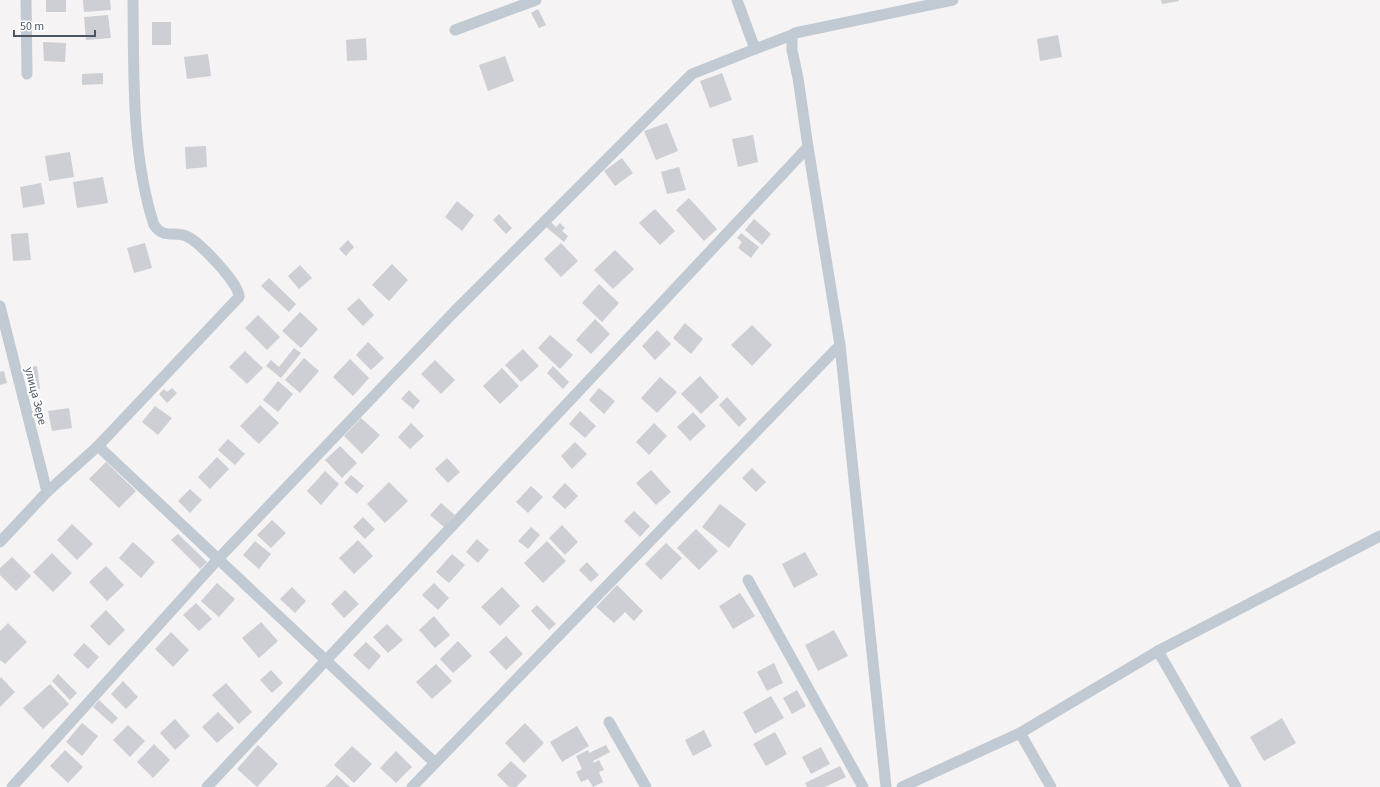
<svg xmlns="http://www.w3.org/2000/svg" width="1380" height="787" viewBox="0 0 1380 787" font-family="'Source Sans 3',sans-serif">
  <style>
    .building { fill: #cdcfd5 }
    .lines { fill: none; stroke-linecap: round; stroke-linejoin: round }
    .minor { stroke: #c1cad2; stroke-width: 11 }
    .labels { text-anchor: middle; stroke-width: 4; stroke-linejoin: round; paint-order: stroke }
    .street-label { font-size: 12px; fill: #4a5661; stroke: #fff }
  </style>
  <rect width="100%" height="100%" fill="#f5f3f3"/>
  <g class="building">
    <rect x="46" y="0" width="20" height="12"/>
    <polygon points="83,0 110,0 111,10 84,12"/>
    <polygon points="1161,0 1179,0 1179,1 1162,4"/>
    <polygon points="538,9 546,25 539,28 531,13"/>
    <polygon points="108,15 111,38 86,40 84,17"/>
    <rect x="152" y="22" width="19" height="23"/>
    <polygon points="1058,35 1062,57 1040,61 1037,39"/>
    <polygon points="366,38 367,60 347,61 346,40"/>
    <polygon points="43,42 66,43 65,62 44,61"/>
    <polygon points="208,54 211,76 187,79 184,57"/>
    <polygon points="505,56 514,81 488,91 479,65"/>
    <polygon points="103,73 103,84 82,85 82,74"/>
    <polygon points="722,73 732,100 710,108 700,81"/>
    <polygon points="667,123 678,151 656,160 644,131"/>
    <polygon points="753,135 758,162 738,167 732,139"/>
    <polygon points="206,146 207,167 186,169 185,147"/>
    <polygon points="70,152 74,177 49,181 45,156"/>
    <polygon points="622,158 633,173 615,186 604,171"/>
    <polygon points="679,167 686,190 667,194 661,172"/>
    <polygon points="103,177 108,203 77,208 73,182"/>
    <polygon points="41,183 45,204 23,208 20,187"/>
    <polygon points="689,198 717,229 704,241 676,210"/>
    <polygon points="457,201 474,215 462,231 445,217"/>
    <polygon points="655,209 675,231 660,245 639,223"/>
    <polygon points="499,214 512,228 506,234 493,220"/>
    <polygon points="754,219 771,234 762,245 745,230"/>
    <polygon points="551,222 556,227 560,223 565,228 562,231 568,236 564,242 546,227"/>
    <polygon points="28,233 31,260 13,261 11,234"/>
    <polygon points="741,233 759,247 751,258 738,248 742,242 737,238"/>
    <polygon points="348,240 354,247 346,256 339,249"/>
    <polygon points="145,243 152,268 134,273 127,248"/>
    <polygon points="561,243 578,261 561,277 544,259"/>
    <polygon points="615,250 634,269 613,289 594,270"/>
    <polygon points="392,264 408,280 389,301 372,285"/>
    <polygon points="300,265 312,278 299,289 288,276"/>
    <polygon points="269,278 296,304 289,312 261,286"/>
    <polygon points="599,284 619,303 602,322 582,303"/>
    <polygon points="359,298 374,315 363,326 347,309"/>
    <polygon points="300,312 318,329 301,348 282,331"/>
    <polygon points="258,315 280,337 267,350 245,328"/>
    <polygon points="595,319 610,334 591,354 576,340"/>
    <polygon points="685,323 703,339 691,354 673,338"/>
    <polygon points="752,325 772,345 752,366 731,345"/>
    <polygon points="657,330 671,344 655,360 642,346"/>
    <polygon points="550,335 573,355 560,369 538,348"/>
    <polygon points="368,342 384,358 371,370 356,355"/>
    <polygon points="294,348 301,353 281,378 266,366 271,360 279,367"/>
    <polygon points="523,349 539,366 521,382 505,365"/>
    <polygon points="245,351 263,368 247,384 229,367"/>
    <polygon points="304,358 319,371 300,393 285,380"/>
    <polygon points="350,359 369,378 353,396 333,377"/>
    <polygon points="435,360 455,380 441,394 421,374"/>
    <polygon points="37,366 40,389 32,390 29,367"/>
    <polygon points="553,366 569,382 563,389 547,373"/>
    <polygon points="502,368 519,386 500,404 483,386"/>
    <polygon points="4,371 7,383 0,385 0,372"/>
    <polygon points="700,376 719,397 701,414 681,394"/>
    <polygon points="660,377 677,392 657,413 641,398"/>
    <polygon points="278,381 293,394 278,412 263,400"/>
    <polygon points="172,388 177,393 167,403 159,394 164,389 167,392"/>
    <polygon points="599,388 615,401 604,414 589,400"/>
    <polygon points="409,390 420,401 413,409 401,399"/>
    <polygon points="727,397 747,419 739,427 719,405"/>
    <polygon points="260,405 279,423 259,444 240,426"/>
    <polygon points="155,406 172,418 158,435 142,422"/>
    <polygon points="69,408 72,428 52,431 48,411"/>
    <polygon points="580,411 596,426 585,438 569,424"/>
    <polygon points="693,412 706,426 690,441 677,427"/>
    <polygon points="361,418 380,435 362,454 344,436"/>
    <polygon points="411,423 424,436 410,449 398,437"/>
    <polygon points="654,423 667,436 649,455 636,442"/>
    <polygon points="228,439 245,454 235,465 218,450"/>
    <polygon points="575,442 587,454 572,469 561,456"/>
    <polygon points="340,446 357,463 342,478 325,460"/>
    <polygon points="217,457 229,469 210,489 198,477"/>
    <polygon points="447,458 460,472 448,483 435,469"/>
    <polygon points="106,462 136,491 119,508 89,479"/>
    <polygon points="752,468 766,482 756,492 742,478"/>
    <polygon points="651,470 671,492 656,505 636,483"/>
    <polygon points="325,471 339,484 321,505 307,491"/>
    <polygon points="351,475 364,486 357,494 344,483"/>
    <polygon points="389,482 408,501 385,523 367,504"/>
    <polygon points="565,483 578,496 565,509 552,497"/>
    <polygon points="531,486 543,497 528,513 516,502"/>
    <polygon points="190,489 202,500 190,513 178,501"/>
    <polygon points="441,503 455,515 444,527 430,515"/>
    <polygon points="720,504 746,524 729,548 702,527"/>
    <polygon points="634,511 650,526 640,537 624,521"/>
    <polygon points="363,517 375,529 365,539 353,527"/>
    <polygon points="272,520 286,533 271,548 257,535"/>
    <polygon points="72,524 93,544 77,560 57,540"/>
    <polygon points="562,525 578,542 565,555 549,538"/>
    <polygon points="531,527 540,535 528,549 518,541"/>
    <polygon points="696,529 718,551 699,570 677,548"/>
    <polygon points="178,534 207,562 200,569 171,540"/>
    <polygon points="477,539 489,550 478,563 466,552"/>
    <polygon points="358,540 373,556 354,574 339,558"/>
    <polygon points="255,541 271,554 259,569 243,555"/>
    <polygon points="547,541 566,561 543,583 524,563"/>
    <polygon points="133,542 155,562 141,578 119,558"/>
    <polygon points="666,543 682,558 661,580 645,564"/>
    <polygon points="805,552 818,575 794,588 782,564"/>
    <polygon points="52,553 72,573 53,592 33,572"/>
    <polygon points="452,554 465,565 449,583 436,572"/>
    <polygon points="12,557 31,576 16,591 0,575 0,568"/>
    <polygon points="587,562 599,575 591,582 579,570"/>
    <polygon points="106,566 124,585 107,601 89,582"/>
    <polygon points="217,583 235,599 219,617 201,601"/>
    <polygon points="434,583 449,598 438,610 422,595"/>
    <polygon points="617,585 643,611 634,621 625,612 614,623 596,607"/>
    <polygon points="292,587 306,601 295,613 280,599"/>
    <polygon points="502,587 520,606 500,626 481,607"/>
    <polygon points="345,590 359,604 344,618 331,604"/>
    <polygon points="740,593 755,616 733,629 719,606"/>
    <polygon points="196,603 212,619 199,631 183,615"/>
    <polygon points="537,605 556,624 549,630 531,611"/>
    <polygon points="106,610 125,630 109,646 90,626"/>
    <polygon points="434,616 450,635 435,648 419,630"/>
    <polygon points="261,622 278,641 259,658 242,638"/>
    <polygon points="8,623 27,642 5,664 0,660 0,631"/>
    <polygon points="387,624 403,640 388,653 373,637"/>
    <polygon points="834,630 848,656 818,671 805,645"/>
    <polygon points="171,632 189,650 173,667 155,649"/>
    <polygon points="506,636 523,654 506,670 489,652"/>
    <polygon points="458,641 472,656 453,673 440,659"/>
    <polygon points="366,642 381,656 369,670 353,655"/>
    <polygon points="84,643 99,657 88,669 73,655"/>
    <polygon points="774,663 783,683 767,691 757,672"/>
    <polygon points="436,664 452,681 432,699 416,682"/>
    <polygon points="271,670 283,683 272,693 260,680"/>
    <polygon points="58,674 77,693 70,700 52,681"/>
    <polygon points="1,677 15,692 0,707 0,679"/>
    <polygon points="123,681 138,697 126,709 111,694"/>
    <polygon points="226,683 252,712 239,724 212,695"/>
    <polygon points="50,684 69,704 43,729 23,708"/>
    <polygon points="797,690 806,706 792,714 783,698"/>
    <polygon points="771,696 784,718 755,734 743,712"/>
    <polygon points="99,700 118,718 112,724 93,707"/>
    <polygon points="218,712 234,728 217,743 202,727"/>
    <polygon points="1282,718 1296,743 1264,761 1250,737"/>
    <polygon points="175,719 190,736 175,750 160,733"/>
    <polygon points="82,723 98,736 82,756 66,742"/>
    <polygon points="525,723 544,743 524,763 505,743"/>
    <polygon points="128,725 145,741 130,757 113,740"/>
    <polygon points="577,726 589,746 562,762 550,742"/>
    <polygon points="704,730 712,746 693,756 685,740"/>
    <polygon points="775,732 787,754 766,766 753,744"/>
    <polygon points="154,744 170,760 153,778 137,762"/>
    <polygon points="258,745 278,764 257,787 237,769"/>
    <polygon points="606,745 610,752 593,761 594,763 599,760 604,770 599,772 603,782 593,787 588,779 581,782 576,772 582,769 576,756 588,750 589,753"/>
    <polygon points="352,746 372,764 354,783 334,765"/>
    <polygon points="821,747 830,764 811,774 802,757"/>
    <polygon points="65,750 83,767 68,783 50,766"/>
    <polygon points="396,751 412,767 396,783 380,768"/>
    <polygon points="511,761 527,776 516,787 509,787 497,775"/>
    <polygon points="840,766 846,777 825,787 807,787 805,783"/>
    <polygon points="337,775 350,787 325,787"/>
  </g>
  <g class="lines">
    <g class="minor">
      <polyline points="26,0 27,74"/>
      <polyline points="737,0 755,49 792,35"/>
      <polyline points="455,30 536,0"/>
      <polyline points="808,147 840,345 886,787"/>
      <polyline points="0,306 47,492"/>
      <polyline points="98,446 435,763"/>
      <path d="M0 542 47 492 98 446 239 297C240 284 200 243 188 237 175 230 164 240 154 225 131 155 134 73 133 0"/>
      <polyline points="748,580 863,787"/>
      <polyline points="1158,651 1236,787"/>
      <polyline points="609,722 646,787"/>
      <polyline points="1020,733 1051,787"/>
      <polyline points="12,787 219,558 454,312 692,74 755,49"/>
      <polyline points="207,787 808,147 798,78 792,50 792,35 795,33 953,0"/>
      <polyline points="412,787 840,345"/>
      <polyline points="902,787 1020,733 1158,651 1380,536"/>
    </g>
  </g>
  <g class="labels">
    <g class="street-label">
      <text transform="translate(36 396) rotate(76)" y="4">улица Зере</text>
    </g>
  </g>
  <path d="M14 30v6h81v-6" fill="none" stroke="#4a5661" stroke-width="2"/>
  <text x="20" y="30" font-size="12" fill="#4a5661" stroke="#ffffff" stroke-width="3" paint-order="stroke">50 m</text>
</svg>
